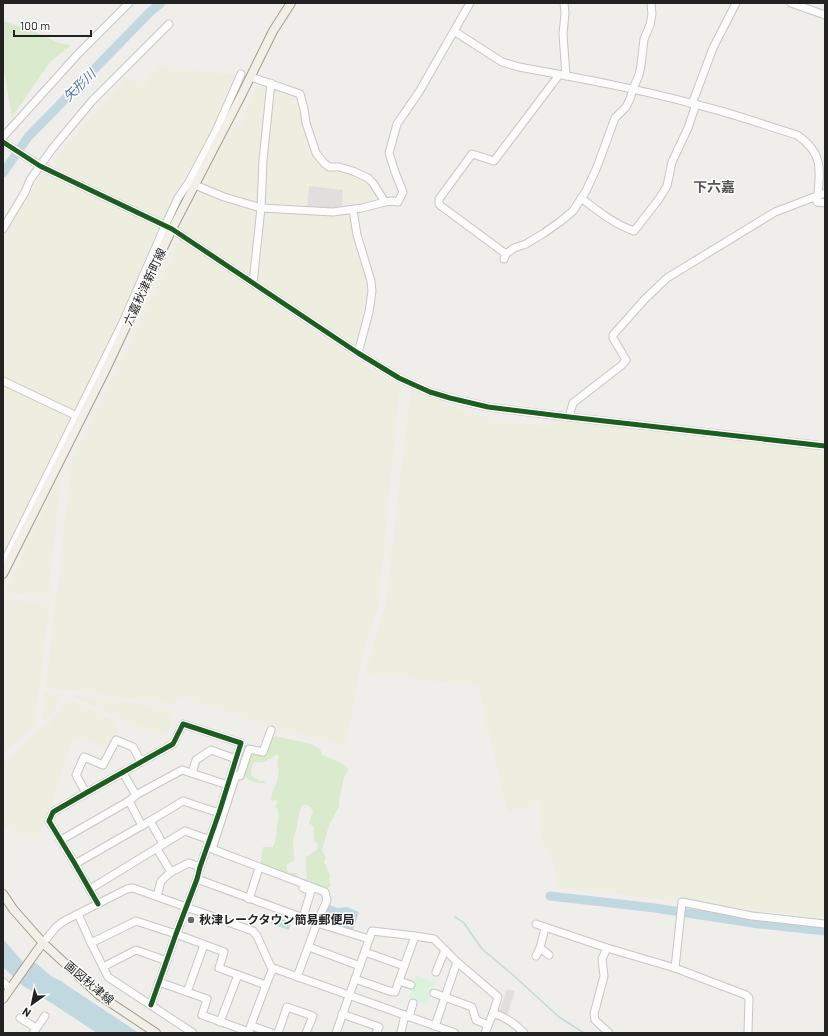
<svg xmlns="http://www.w3.org/2000/svg" width="828" height="1036" viewBox="0 0 828 1036" font-family="Barlow,'Noto Sans JP',sans-serif">
  <style>
    .farmland { fill: #edeedf }
    .grass { fill: #daeacc }
    .park { fill: #dbf3dd }
    .pitch { fill: #b9e4d4 }
    .parking { fill: #e0dfde }
    .water { fill: #c1d8e0 }
    .lines { fill: none; stroke-linecap: round; stroke-linejoin: round }
    .stream { stroke: #c1d8e0; stroke-width: 1.5 }
    .river { stroke: #c1d8e0; stroke-width: 9 }
    .minor-casing { stroke: #c7c6c5; stroke-width: 9 }
    .major-casing { stroke: #a59d88; stroke-width: 10 }
    .minor { stroke: #fdfcfc; stroke-width: 7 }
    .major { stroke: #f2eee8; stroke-width: 8 }
    .cycleway-casing { stroke: #fff; stroke-width: 8 }
    .cycleway { stroke: #1b5e20; stroke-width: 5 }
    .poi-dot { fill: #6a6968; stroke: #fff; stroke-width: 1.5 }
    .labels { text-anchor: middle; stroke-width: 3; stroke-linejoin: round; paint-order: stroke }
    .street-label { font-size: 12px; fill: #222; stroke: #fff }
    .poi-label { font-size: 12px; font-weight: bold; fill: #222; stroke: #fff; text-anchor: start }
    .water-label { font-size: 13px; font-style: italic; fill: #5075a5; stroke: #fff }
    .quarter-label { font-size: 14px; font-weight: bold; fill: #555; stroke: #fff }
  </style>
  <rect width="100%" height="100%" fill="#efeeeb"/>
  <g class="farmland">
    <polygon points="157,64 190,70 237,75 210,133 188,175 161,221 76,179 54,163 56,157 127,77 145,85"/>
    <polygon points="257,85 291,96 297,101 310,154 316,156 320,166 333,171 356,176 368,183 380,200 351,207 356,241 369,287 354,348 223,260 223,257 182,229 210,172 209,171 218,151 222,151 232,131 240,126"/>
    <polygon points="43,174 77,186 158,227 149,254 131,294 74,411 3,377 3,237 24,201"/>
    <polygon points="180,240 371,370 400,385 378,608 363,651 346,746 276,728 179,696 175,704 46,687 72,461"/>
    <polygon points="3,384 71,416 3,555"/>
    <polygon points="411,389 448,405 480,416 519,424 551,426 552,419 825,451 825,918 557,887 555,867 542,841 539,802 508,813 478,686 365,673 385,607"/>
    <polygon points="59,478 61,478 48,597 5,592"/>
    <polygon points="3,599 49,603 35,725 3,753"/>
    <polygon points="45,692 62,695 52,714 42,721"/>
    <polygon points="72,695 124,702 175,709 168,732 163,735 159,735 71,696"/>
    <polygon points="67,700 120,723 107,748 74,736 39,838 3,827 3,764 31,736 51,722"/>
  </g>
  <g class="grass">
    <polygon points="3,21 34,31 59,43 71,45 50,62 12,117 3,65"/>
    <path d="M275 736 311 744 320 749 322 755 339 762 347 767 348 770 344 777 339 801V807L329 825 322 850 326 858 324 862 330 875 329 879 331 886 324 890 305 881 307 876 306 867V857L317 850 318 844 314 840V827L309 823 313 811C311 807 307 804 302 805L300 810 296 831 293 840 294 861 286 865 287 870 289 873H296L299 880 261 866V861L263 847H273L276 838 277 827 279 814 278 809 275 807 278 802 276 800 271 801 272 792 277 782 279 770 277 763 279 756 276 754C269 761 264 763 254 762L251 770V776L260 781H265V783C257 784 248 781 242 775L250 754 255 753 265 752 270 748 271 739Z"/>
  </g>
  <polygon class="park" points="416,975 435,982 427,1004 409,997"/>
  <polygon class="pitch" points="274,916 291,922 289,930 271,924"/>
  <g class="parking">
    <polygon points="309,186 343,190 342,209 307,208"/>
    <polygon points="507,989 515,991 507,1015 499,1012"/>
  </g>
  <g class="water">
    <polygon points="327,904 338,908 347,907 359,912 353,930 322,919"/>
    <polygon points="3,939 23,962 36,963 51,976 61,981 68,986 133,1029 138,1033 97,1033 42,997 23,986 3,967"/>
  </g>
  <g class="lines">
    <polyline class="stream" points="455,917 464,923 482,949 513,975 559,1017 584,1033"/>
    <g class="river">
      <polyline points="3,173 28,137 150,12 161,3"/>
      <polyline points="550,896 655,908 759,924 825,931"/>
    </g>
    <g class="minor-casing">
      <g id="minor">
        <polyline points="564,3 565,13 563,34 566,76"/>
        <polyline points="791,3 825,15"/>
        <path d="M454 31 502 62 519 67C579 78 639 89 698 105 732 113 764 125 797 135 825 154 820 172 817 202L825 203"/>
        <polyline points="251,77 300,94 304,109 306,123 316,153 324,163 329,167 339,167 353,171 368,178 373,183 385,202"/>
        <polyline points="692,104 713,48 736,3"/>
        <polyline points="3,137 78,54 129,3"/>
        <polyline points="3,142 40,166 172,229 358,353 399,378 430,392 450,398 488,407 569,417 825,446"/>
        <polyline points="195,185 224,197 261,208 333,212 362,208 385,202 392,201 398,202 403,192 395,172 389,153 397,124 419,92 470,3"/>
        <path d="M581 198C598 211 614 224 634 231L659 199 667 186 672 162 688 128 696 104"/>
        <polyline points="353,210 357,235 371,281 372,291 369,312 358,353"/>
        <polyline points="3,229 25,192 30,180 52,149 92,101 169,24"/>
        <polyline points="506,254 441,206 439,204 439,199 472,154 494,161 559,75"/>
        <polyline points="504,259 506,254 514,248 526,244 544,233 561,221 573,211 586,191 597,167 615,118 626,107 630,99 633,89 639,75 641,65 644,39 650,25 652,14 651,3"/>
        <polyline points="253,283 261,208 263,160 271,83"/>
        <polyline points="3,381 79,417"/>
        <polyline points="569,417 573,403 622,365 626,360 613,338 613,335 645,299 667,278 775,212 825,193"/>
        <polyline points="3,564 123,322 165,226 178,198 189,182 216,131 241,74"/>
        <polyline points="271,730 263,752 249,749 240,776 236,775 212,849 325,892 327,900 317,923 297,977"/>
        <polyline points="123,773 136,795"/>
        <polyline points="192,773 196,760 211,750 236,759"/>
        <polyline points="86,793 76,775 84,757 103,765 116,740 133,747 141,762"/>
        <polyline points="129,801 142,826"/>
        <polyline points="150,821 163,844"/>
        <polyline points="61,840 129,801 136,795 182,770 228,785"/>
        <polyline points="157,849 171,872"/>
        <polyline points="75,864 150,821 183,801 219,813"/>
        <polyline points="197,879 317,923 369,939"/>
        <polyline points="90,889 185,831 210,840"/>
        <polyline points="157,896 161,881 171,872 189,863 200,867"/>
        <polyline points="249,899 258,871"/>
        <polyline points="98,904 75,864 49,821 53,812 86,793 173,744 183,724 241,743 219,813 200,867 197,879 176,934 151,1005"/>
        <polyline points="78,914 91,943 108,977 193,1033"/>
        <polyline points="303,917 311,891 303,888"/>
        <polyline points="536,924 607,948 675,968"/>
        <polyline points="43,943 56,927 64,921 127,889 133,888 253,931 257,936 271,967 273,968 455,1033"/>
        <polyline points="91,943 136,921 176,934 224,952 219,968 266,985"/>
        <polyline points="309,947 360,966"/>
        <polyline points="540,948 549,955"/>
        <polyline points="607,948 602,959 604,976 594,1014 595,1020 609,1033"/>
        <polyline points="365,952 404,966"/>
        <polyline points="536,956 540,948 545,928"/>
        <polyline points="103,967 136,950 167,961"/>
        <polyline points="436,972 445,950"/>
        <polyline points="355,979 389,991 395,992 415,936"/>
        <polyline points="399,981 411,985"/>
        <polyline points="3,982 10,989"/>
        <polyline points="159,982 207,999 202,1015 249,1032"/>
        <polyline points="187,992 204,945"/>
        <polyline points="434,993 472,1007 476,1020 488,1025"/>
        <path d="M493 1013C505 1017 515 1023 524 1033"/>
        <polyline points="342,1014 379,1027 376,1033"/>
        <polyline points="409,1017 413,1003"/>
        <polyline points="20,1018 36,1028"/>
        <polyline points="220,1022 238,975"/>
        <polyline points="252,1026 272,1033"/>
        <polyline points="435,1026 457,962"/>
        <polyline points="401,1032 405,1015"/>
        <polyline points="33,1033 45,1016"/>
        <polyline points="248,1033 266,985 273,968"/>
        <polyline points="278,1033 287,1007 313,1016 306,1033"/>
        <polyline points="336,1033 372,931 415,936 434,939 457,962 498,997 493,1013 485,1033"/>
        <polyline points="748,1033 749,998 746,995 675,968 682,902 752,916 825,924"/>
      </g>
    </g>
    <g class="major-casing">
      <g id="major">
        <polyline points="3,574 105,371 172,229 241,96 273,31 291,3"/>
        <polyline points="3,894 13,909 43,943 36,952 3,999"/>
        <polyline points="43,943 99,995 156,1033"/>
      </g>
    </g>
    <use href="#minor" class="minor"/>
    <use href="#major" class="major"/>
    <g class="cycleway-casing">
      <g id="cycleway">
        <polyline points="3,142 40,166 172,229 358,353 399,378 430,392 450,398 488,407 569,417 825,446"/>
        <polyline points="98,904 75,864 49,821 53,812 86,793 173,744 183,724 241,743 219,813 200,867 197,879 176,934 151,1005"/>
      </g>
    </g>
    <use href="#cycleway" class="cycleway"/>
  </g>
  <circle class="poi-dot" cx="191" cy="920" r="4"/>
  <g class="labels">
    <g class="street-label">
      <text transform="translate(145 287) rotate(-65)" y="4">六嘉秋津新町線</text>
      <text transform="translate(89 983) rotate(40)" y="4">画図秋津線</text>
    </g>
    <g class="poi-label">
      <text x="199" y="924">秋津レークタウン簡易郵便局</text>
    </g>
    <g class="water-label">
      <text transform="translate(79 85) rotate(-45)" y="5">矢形川</text>
    </g>
    <g class="quarter-label">
      <text x="714" y="192">下六嘉</text>
    </g>
  </g>
  <rect width="828" height="1036" fill="none" stroke="#222222" stroke-width="8"/>
  <g transform="translate(32 1004) rotate(213)" stroke="#ffffff" stroke-width="3" paint-order="stroke">
  <path d="M0-3L7 15L0 10L-7 15Z" fill="#222222"/>
  <text y="-6" font-size="11" font-weight="bold" text-anchor="middle" fill="#222222">N</text>
  </g>
  <path d="M14 30v6h77v-6" fill="none" stroke="#222222" stroke-width="2"/>
  <text x="20" y="30" font-size="12" fill="#222222" stroke="#ffffff" stroke-width="3" paint-order="stroke">100 m</text>
</svg>
